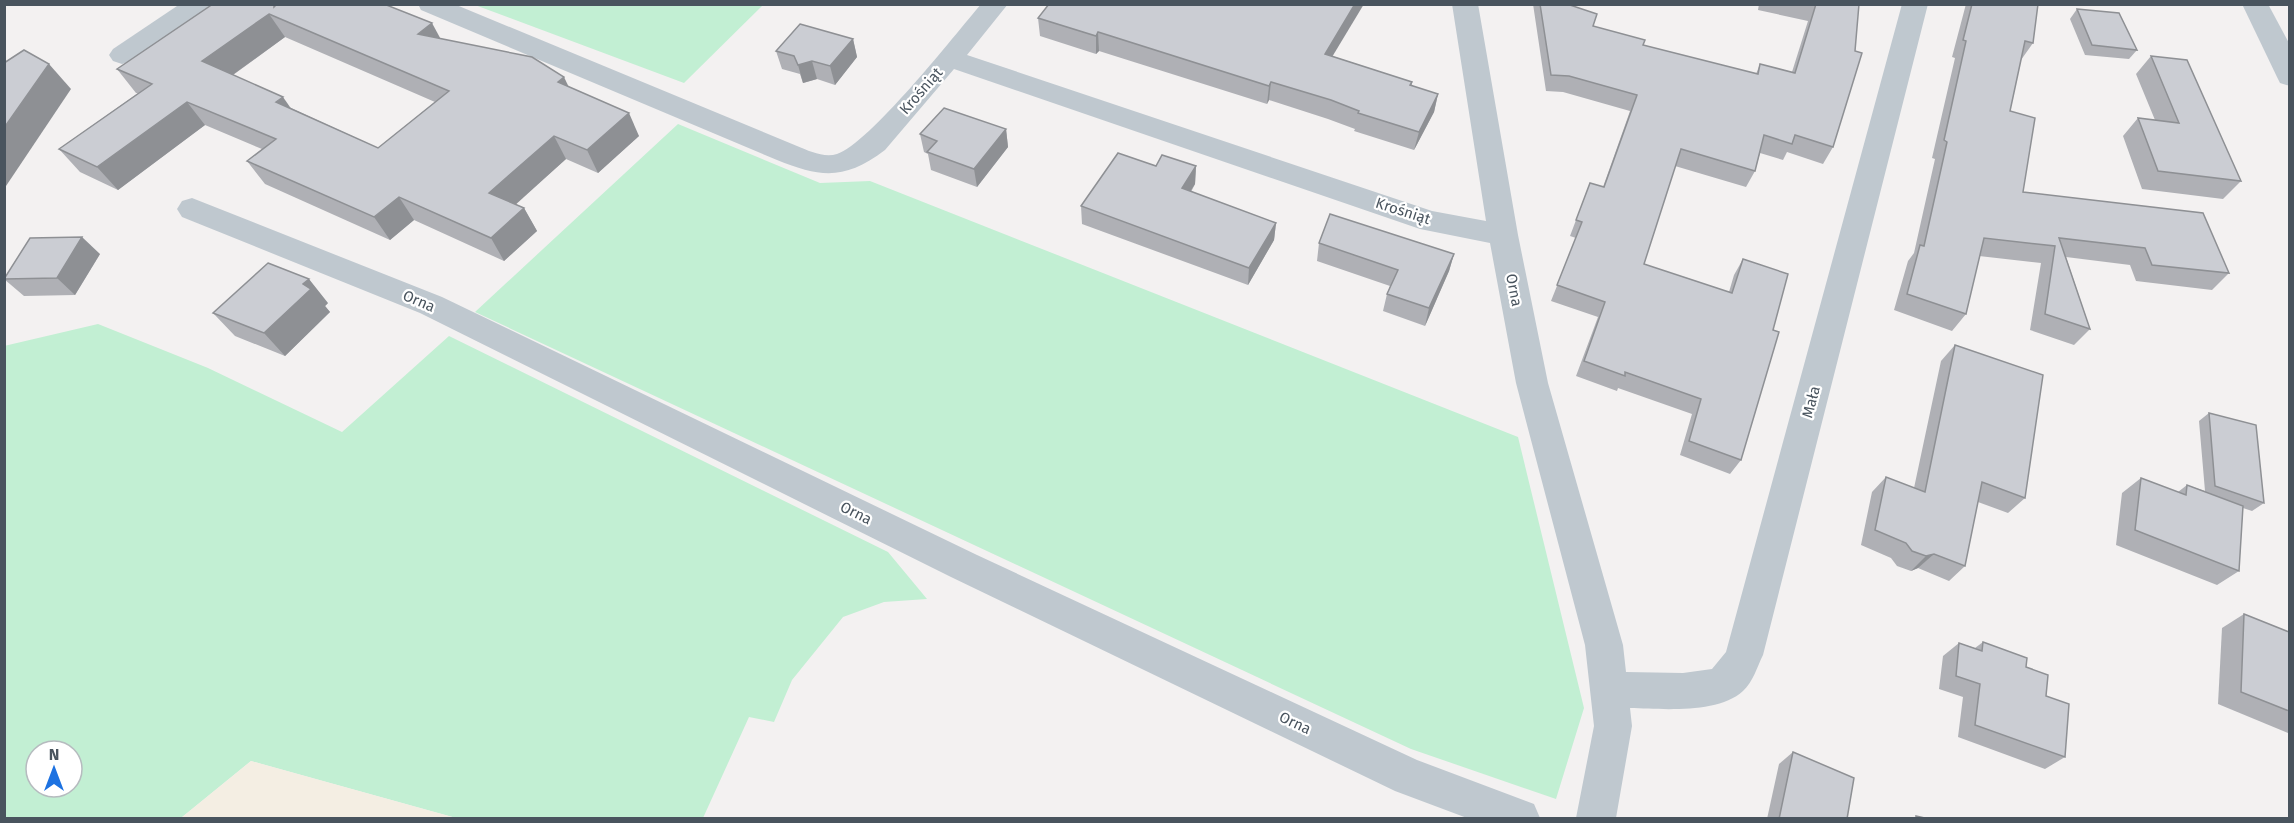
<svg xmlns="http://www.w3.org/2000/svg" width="2294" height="823" viewBox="0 0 2294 823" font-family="'Fira Sans',sans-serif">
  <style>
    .green { fill: #c2efd3; fill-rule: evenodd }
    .sand { fill: #f4eee3 }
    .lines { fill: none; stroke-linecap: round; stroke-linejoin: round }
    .minor { fill: #bfc8cf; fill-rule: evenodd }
    .wall { fill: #afb0b5; fill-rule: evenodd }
    .shaded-wall { fill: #8e9094 }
    .building { fill: #cbcdd3; stroke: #8e9094; stroke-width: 1.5; fill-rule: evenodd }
    .labels { text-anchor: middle; stroke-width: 4.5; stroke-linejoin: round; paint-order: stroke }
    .street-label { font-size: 15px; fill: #49545e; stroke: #fff }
  </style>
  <rect width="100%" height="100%" fill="#f3f1f1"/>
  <g class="green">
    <polygon points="475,5 763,5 684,83"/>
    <polygon points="678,124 820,183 870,181 1518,437 1584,708 1556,799 1411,749 475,312"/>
    <path d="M98 324 208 368 342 432 449 336 888 552 927 599 884 602 843 617 792 680 774 722 749 717 703 818H456L251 761 181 818H5L4 346ZM36 751H72V787H36Z"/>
  </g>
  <polygon class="sand" points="251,761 456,818 181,818"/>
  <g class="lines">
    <g class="minor">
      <polygon points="180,4 210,4 207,10 131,61 122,64 113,61 109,55 113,49"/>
      <path d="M418 4H454L797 146C809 151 824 158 837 154 869 144 955 35 981 4H1008L967 55 1432 211 1486 221 1452 4H1478L1518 235 1548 383 1623 645 1626 672 1683 673 1712 669 1726 652 1902 4H1928L1763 655C1757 667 1753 682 1743 691 1718 714 1662 709 1630 708L1632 726 1616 818H1576L1594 726 1585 645 1516 383 1490 243 1420 229 954 69 885 150C845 180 822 178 777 160L421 10Z"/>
      <polygon points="2242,4 2268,4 2290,45 2290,86 2280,83 2277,77"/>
      <polygon points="192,198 442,297 977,555 1417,760 1534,804 1540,818 1467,818 1395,791 951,577 420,313 182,217 177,209 182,201"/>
    </g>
  </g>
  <g class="wall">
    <path d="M213 4 440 38 569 87 639 136 598 173 566 159 515 204 524 208 537 231 504 261 414 220 390 240 265 184 247 161 262 149 205 125 118 190 80 172 59 149 138 93H136L117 69ZM285 37 435 102 378 148 291 108 233 75Z"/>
    <polygon points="1533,4 1569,4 1568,6 1597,14 1593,26 1643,45 1756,74 1760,64 1792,72 1808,21 1758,10 1759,4 1859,4 1833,147 1823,164 1787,152 1783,160 1760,153 1755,171 1746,187 1675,166 1644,264 1729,292 1734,275 1743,259 1773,330 1741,460 1730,474 1680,455 1692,414 1618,388 1617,391 1576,376 1598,317 1551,301 1576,238 1570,236 1590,183 1603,187 1630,111 1563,92 1546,91"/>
    <polygon points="1966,4 2038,4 2033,43 2021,60 2010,111 2023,192 2229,273 2212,290 2136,281 2130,265 2066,257 2090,329 2074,345 2030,330 2041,263 1979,256 1966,314 1952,331 1894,310 1908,261 1914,253 1935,159 1932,158 1955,58 1952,57"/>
    <polygon points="2077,9 2137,50 2129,59 2085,55 2070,19"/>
    <polygon points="1038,18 1332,56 1412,82 1412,86 1438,94 1434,112 1414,150 1354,131 1355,129 1328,119 1269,100 1267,104 1099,51 1096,54 1040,36"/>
    <polygon points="853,39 857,57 835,85 817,79 803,83 800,74 782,69 776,51"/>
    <polygon points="2151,56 2241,181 2223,199 2142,189 2123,136 2138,118 2155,120 2136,74"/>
    <polygon points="1006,129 1008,147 977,187 931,170 928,154 924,152 920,134"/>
    <polygon points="1156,166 1196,166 1195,184 1191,192 1276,223 1274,240 1248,285 1082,224 1081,206"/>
    <polygon points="1319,243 1454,254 1449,271 1425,326 1383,311 1387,294 1390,286 1317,261"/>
    <polygon points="100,254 75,295 24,296 4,279"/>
    <polygon points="328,303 325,306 330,312 285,356 235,336 213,313"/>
    <polygon points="1955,345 2025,498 2008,513 1978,502 1965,566 1949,581 1918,568 1911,571 1897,566 1891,558 1861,545 1872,492 1886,477 1914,488 1941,361"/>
    <polygon points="2209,413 2264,503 2252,511 2243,508 2239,571 2217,585 2116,545 2122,493 2141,478 2178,492 2187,485 2205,491 2199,421"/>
    <polygon points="2244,614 2289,632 2289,732 2288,733 2218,704 2222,628"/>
    <polygon points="1983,642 2026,667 2046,696 2065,757 2045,769 1958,737 1963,697 1939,689 1943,656 1959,643 1975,648"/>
    <polygon points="1793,752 1847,819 1767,819 1779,764"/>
  </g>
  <g class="shaded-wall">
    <polygon points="1355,4 1364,4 1323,72 1325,54"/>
    <polygon points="269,14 285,37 220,84 202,61"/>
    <polygon points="432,23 445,47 418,34"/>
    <polygon points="1098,32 1099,51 1096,54 1096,36"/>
    <polygon points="853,39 857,57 835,85 830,66"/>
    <polygon points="812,61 817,79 803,83 798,65"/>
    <polygon points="49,64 71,89 4,189 4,128"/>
    <polygon points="564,77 575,100 558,82"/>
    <polygon points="1271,82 1269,100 1267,104 1269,86"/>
    <polygon points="1438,94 1434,112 1414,150 1419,132"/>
    <polygon points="283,97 299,120 276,102"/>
    <polygon points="187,102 205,125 118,190 97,167"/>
    <polygon points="629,113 639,136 598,173 587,150"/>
    <polygon points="1006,129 1008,147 977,187 974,169"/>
    <polygon points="554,136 566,159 503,216 489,193"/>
    <polygon points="1196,166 1195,184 1181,206 1182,188"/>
    <polygon points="399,197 414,220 390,240 374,217"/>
    <polygon points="524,208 537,231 504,261 491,238"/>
    <polygon points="1276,223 1274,240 1248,285 1249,268"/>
    <polygon points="82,237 100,254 75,295 57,278"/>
    <polygon points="1454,254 1449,271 1425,326 1429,308"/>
    <polygon points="309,279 328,303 325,306 330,312 285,356 264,333 303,284"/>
    <polygon points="1934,554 1918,568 1911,571 1926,556"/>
  </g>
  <g class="building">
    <path d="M213 4H274V7L277 4H384L432 23 418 34 532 57 564 77 558 82 629 113 587 150 554 136 489 193 524 208 491 238 399 197 374 217 247 161 276 139 187 102 97 167 59 149 152 84 117 69ZM269 14 449 91 378 148 276 102 283 97 202 61Z"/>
    <polygon points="1049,4 1355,4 1325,54 1412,82 1410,85 1438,94 1419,132 1358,113 1359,111 1331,100 1271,82 1269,86 1098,32 1096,36 1038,18"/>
    <polygon points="1540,4 1567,4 1597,14 1593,26 1645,40 1643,45 1758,74 1760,64 1795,73 1816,4 1859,4 1855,51 1862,53 1833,147 1795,135 1792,144 1764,135 1755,171 1681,149 1644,264 1732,293 1743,259 1788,274 1773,330 1779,332 1741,460 1689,441 1701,399 1625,372 1625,376 1584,361 1605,302 1557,285 1582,222 1576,220 1590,183 1604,187 1637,95 1569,76 1551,75"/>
    <polygon points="1972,4 2038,4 2033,43 2025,41 2010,111 2035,118 2023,192 2203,213 2229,273 2152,265 2145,248 2059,238 2090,329 2045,314 2055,246 1984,238 1966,314 1907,294 1920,245 1924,246 1947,142 1944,140 1966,41 1963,40"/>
    <polygon points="2077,9 2119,13 2137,50 2092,45"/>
    <polygon points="800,24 853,39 830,66 812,61 798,65 794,56 776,51"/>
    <polygon points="24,50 49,64 4,128 4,63"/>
    <polygon points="2151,56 2187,60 2241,181 2158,171 2138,118 2179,123"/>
    <polygon points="944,108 1006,129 974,169 927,152 937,141 920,134"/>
    <polygon points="1118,153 1156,166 1162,155 1196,166 1182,188 1276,223 1249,268 1081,206"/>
    <polygon points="1330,214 1454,254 1429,308 1387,294 1398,270 1319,243"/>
    <polygon points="82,237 57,278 4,279 30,238"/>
    <polygon points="268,263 309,279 303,284 311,289 264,333 213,313"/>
    <polygon points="1955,345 2043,375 2025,498 1982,482 1965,566 1934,554 1926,556 1912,551 1906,543 1875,530 1886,477 1925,492"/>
    <polygon points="2209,413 2256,425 2264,503 2215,486"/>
    <polygon points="2141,478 2186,495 2187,485 2243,506 2239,571 2135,530"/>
    <polygon points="2244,614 2289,632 2289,711 2241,692"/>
    <polygon points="1983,642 2027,658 2026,667 2048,675 2046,696 2069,704 2065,757 1975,725 1980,684 1956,676 1959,643 1982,651"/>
    <polygon points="1793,752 1854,778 1847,819 1779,819"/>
    <polygon points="1916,816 1929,819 1916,819"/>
  </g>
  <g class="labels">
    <g class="street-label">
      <text transform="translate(921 91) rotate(-49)" y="5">Krośniąt</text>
      <text transform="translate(1403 211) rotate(18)" y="5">Krośniąt</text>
      <text transform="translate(1514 290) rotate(79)" y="5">Orna</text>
      <text transform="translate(419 301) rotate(23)" y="5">Orna</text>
      <text transform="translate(1811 402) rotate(-75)" y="5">Mała</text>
      <text transform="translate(856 513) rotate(26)" y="5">Orna</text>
      <text transform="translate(1295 723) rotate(25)" y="5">Orna</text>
    </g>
  </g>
  <rect width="2294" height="823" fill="none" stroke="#49545e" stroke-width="12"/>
  <g transform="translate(54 769)"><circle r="28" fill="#ffffff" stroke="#b6bbbf" stroke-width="1.5"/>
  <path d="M0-4.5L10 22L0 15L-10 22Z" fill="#1d72e1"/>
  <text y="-9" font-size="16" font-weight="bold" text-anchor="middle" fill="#49545e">N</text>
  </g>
</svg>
